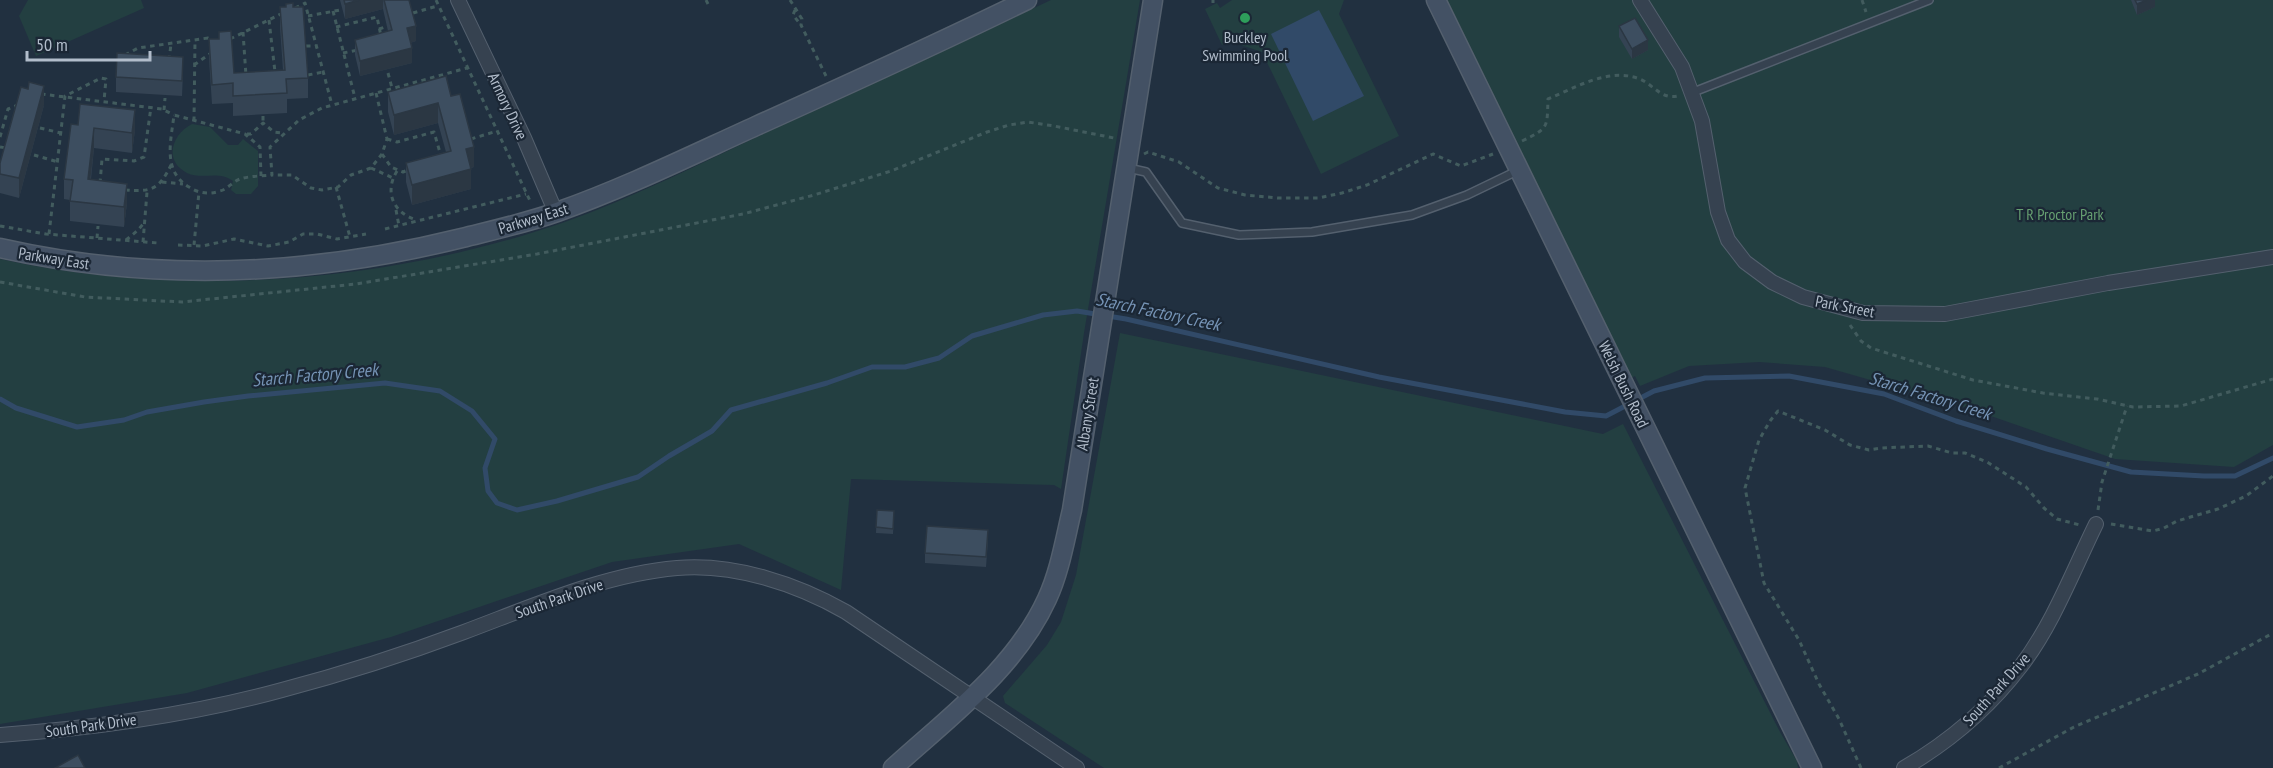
<svg xmlns="http://www.w3.org/2000/svg" width="2273" height="768" viewBox="0 0 2273 768" font-family="'PT Sans Narrow',sans-serif">
  <style>
    .green { fill: #233f41 }
    .water { fill: #314a68 }
    .lines { fill: none; stroke-linecap: round; stroke-linejoin: round }
    .stream { stroke: #314a68; stroke-width: 5 }
    .lane-casing { stroke: #54606e; stroke-width: 10 }
    .street-casing { stroke: #54606e; stroke-width: 16 }
    .secondary-casing { stroke: #54606e; stroke-width: 21 }
    .path { stroke: #425c5e; stroke-width: 3; stroke-dasharray: 4.5 4.5; stroke-linecap: butt }
    .lane { stroke: #364250; stroke-width: 7 }
    .street { stroke: #364250; stroke-width: 14 }
    .secondary { stroke: #435164; stroke-width: 18 }
    .wall { fill: #344353 }
    .shaded-wall { fill: #2b3743 }
    .building { fill: #3d4e60; stroke: #2b3743; stroke-width: 1.5 }
    .leisure-dot { fill: #2e9e5b; stroke: #1b2735; stroke-width: 2 }
    .labels { text-anchor: middle; stroke-width: 4.5; stroke-linejoin: round; paint-order: stroke }
    .poi-label { font-size: 16px; fill: #b2bdcb; stroke: #1b2735 }
    .street-label { font-size: 16px; fill: #b2bdcb; stroke: #1b2735 }
    .park-label { font-size: 16px; fill: #669f71; stroke: #1b2735 }
    .water-label { font-size: 18px; font-style: italic; fill: #7694b6; stroke: #1b2735 }
  </style>
  <rect width="100%" height="100%" fill="#213040"/>
  <g class="green">
    <polygon points="28,0 141,0 144,8 36,56 19,16"/>
    <path d="M1051 0H1140L1084 333 1061 489 1054 485 851 479 841 590 739 544 612 562 391 637 187 693 0 724V259C182 299 389 283 565 222 637 196 705 161 774 129 867 87 959 44 1051 0Z"/>
    <polygon points="1232,0 1344,0 1339,14 1399,136 1321,174 1262,52 1229,41 1222,45 1205,9 1217,3 1220,8"/>
    <polygon points="1446,0 2273,0 2273,445 2234,467 2115,459 1965,407 1825,367 1759,362 1689,366 1640,386 1635,376 1631,378"/>
    <path d="M192 124 210 127 228 145H238L243 139 258 151V186L251 194H236L231 190 233 181C219 170 202 180 187 173 163 161 172 134 192 124Z"/>
    <polygon points="1120,333 1603,434 1623,424 1780,732 1797,761 1798,768 1104,768 1005,703 1003,696 1047,645 1061,622 1076,575"/>
  </g>
  <polygon class="water" points="1319,10 1364,96 1313,121 1271,34"/>
  <g class="lines">
    <polyline class="stream" points="0,399 16,408 77,427 124,420 147,412 204,402 248,396 385,383 440,391 472,411 495,439 485,468 488,491 497,503 517,510 557,501 638,477 669,456 712,431 731,410 827,383 872,367 905,367 939,358 972,336 1043,315 1077,311 1126,319 1379,377 1565,412 1606,416 1654,391 1705,378 1789,376 1884,394 1956,421 2047,449 2131,472 2204,476 2235,476 2273,458"/>
    <g class="lane-casing">
      <g id="lane">
        <polyline points="1691,93 1929,0"/>
        <polyline points="1128,168 1146,172 1182,223 1239,235 1312,232 1412,215 1467,195 1519,170"/>
      </g>
    </g>
    <g class="street-casing">
      <g id="street">
        <polyline points="458,0 524,138 556,213"/>
        <polyline points="1640,0 1682,67 1702,121 1718,212 1728,240 1745,262 1772,282 1803,297 1863,313 1945,314 2108,283 2273,257"/>
        <path d="M0 735C95 728 191 715 282 690 343 674 405 654 464 632 531 607 605 574 677 568 734 563 797 584 846 612L1077 768"/>
        <path d="M1904 768C1949 742 1989 708 2021 666 2053 624 2073 571 2096 524"/>
      </g>
    </g>
    <g class="secondary-casing">
      <g id="secondary">
        <polyline points="1436,0 1812,768"/>
        <path d="M0 248C155 283 309 276 462 238 494 230 526 223 557 212 625 188 690 156 756 126 847 85 937 44 1027 0"/>
        <path d="M893 768C949 717 1015 669 1047 599 1060 571 1065 539 1072 510L1153 0"/>
      </g>
    </g>
    <g class="path">
      <polyline points="436,0 531,203"/>
      <polyline points="706,0 708,4"/>
      <polyline points="790,0 802,19 801,25 826,76"/>
      <polyline points="1862,0 1866,12"/>
      <polyline points="1213,3 1213,0"/>
      <polyline points="295,8 305,3 332,105"/>
      <polyline points="795,10 793,15 801,25"/>
      <polyline points="333,11 355,98"/>
      <polyline points="413,13 437,6"/>
      <polyline points="308,16 340,10"/>
      <polyline points="269,20 275,72"/>
      <polyline points="336,27 377,17 381,36"/>
      <polyline points="379,29 385,27"/>
      <polyline points="243,32 246,76"/>
      <polyline points="230,39 283,13"/>
      <polyline points="306,46 316,46"/>
      <polyline points="343,53 358,50"/>
      <polyline points="125,55 138,48 208,38 211,42"/>
      <polyline points="169,60 171,44"/>
      <polyline points="194,65 211,53"/>
      <polyline points="388,73 392,88"/>
      <polyline points="308,75 323,72"/>
      <polyline points="376,93 387,139 382,154 371,168 351,175 338,187 322,190 311,188 292,175 272,175 270,147 299,120 322,108 467,68"/>
      <polyline points="41,94 162,109 174,115"/>
      <polyline points="164,110 165,98"/>
      <polyline points="263,116 263,123"/>
      <polyline points="194,121 195,40"/>
      <polyline points="40,128 61,133"/>
      <polyline points="247,134 251,134 263,123 274,132 283,133"/>
      <polyline points="0,137 8,109 18,105"/>
      <polyline points="387,139 397,142 434,132 441,156"/>
      <polyline points="471,139 497,131"/>
      <path d="M1522 141C1549 128 1547 128 1548 99 1575 88 1607 68 1637 78 1653 83 1660 100 1678 96"/>
      <polyline points="0,147 7,148"/>
      <polyline points="382,154 391,167 403,172 408,170"/>
      <polyline points="1144,154 1148,152 1179,162 1218,188 1245,195 1278,198 1318,198 1342,193 1367,185 1433,154 1461,166 1493,154"/>
      <polyline points="34,155 58,162"/>
      <polyline points="371,168 393,178"/>
      <path d="M397 171C384 192 393 213 417 220"/>
      <path d="M261 176 260 147 245 134 174 115C171 141 162 171 189 187 198 193 209 195 220 191 228 189 232 182 240 179 249 176 262 176 272 175"/>
      <polyline points="162,182 183,184"/>
      <polyline points="100,183 102,159 134,161 144,157 151,107"/>
      <polyline points="336,187 350,237"/>
      <path d="M125 190C151 192 159 190 171 165"/>
      <polyline points="396,210 399,226"/>
      <polyline points="0,226 46,234 158,243"/>
      <polyline points="385,229 526,194"/>
      <polyline points="49,234 65,96 101,78 106,79 104,101"/>
      <polyline points="97,238 98,226"/>
      <polyline points="126,240 137,231 145,222"/>
      <polyline points="143,242 147,192"/>
      <polyline points="178,245 203,246 234,239 268,246 289,242 303,234 317,234 337,239 366,234"/>
      <polyline points="194,245 199,192"/>
      <polyline points="0,282 85,297 182,302 356,284 537,254 743,214 814,195 891,171 987,132 1009,125 1028,122 1054,126 1114,138"/>
      <polyline points="1850,325 1861,341 1871,348 1973,380 2043,393 2097,399 2133,407 2181,406 2273,379"/>
      <polyline points="2098,510 2102,482 2127,406"/>
      <polyline points="2111,524 2153,531 2164,528 2177,521 2218,509 2246,496 2273,476"/>
      <polyline points="1861,768 1839,719 1819,684 1799,640 1764,583 1745,488 1759,440 1770,421 1778,411 1825,430 1850,445 1869,450 1881,448 1928,446 1952,453 1965,453 1987,462 2026,487 2044,508 2057,519 2080,525"/>
      <polyline points="1999,768 2074,727 2198,674 2273,633"/>
    </g>
    <use href="#lane" class="lane"/>
    <use href="#street" class="street"/>
    <use href="#secondary" class="secondary"/>
  </g>
  <g class="wall">
    <polygon points="340,0 409,0 416,41 410,43 412,63 360,76 355,55 355,40 388,31 383,9 345,19"/>
    <polygon points="2131,0 2155,0 2155,7 2137,15"/>
    <polygon points="280,7 293,7 308,78 308,98 287,99 287,113 233,116 233,103 212,104 209,59 209,39 234,73 283,70 280,27"/>
    <polygon points="1619,26 1648,50 1632,59 1619,37"/>
    <polygon points="183,72 182,96 116,92 116,77"/>
    <polygon points="388,92 451,96 474,167 471,168 471,189 412,205 406,182 406,163 446,152 438,123 394,135 388,112"/>
    <polygon points="44,105 19,198 0,193 0,163"/>
    <polygon points="78,125 135,130 132,153 94,148 91,179 127,203 124,227 70,221 70,200 64,199 64,179"/>
    <polygon points="877,510 894,511 893,534 876,533"/>
    <polygon points="988,540 986,567 925,563 925,553"/>
  </g>
  <g class="shaded-wall">
    <polygon points="359,0 383,0 383,9 345,19 345,4"/>
    <polygon points="2147,0 2155,0 2155,7 2137,15 2137,4"/>
    <polygon points="416,26 416,41 407,44 407,28"/>
    <polygon points="1648,40 1648,50 1632,59 1632,49"/>
    <polygon points="412,48 412,63 360,76 360,61"/>
    <polygon points="44,86 44,105 19,198 19,178"/>
    <polygon points="438,103 438,123 394,135 394,115"/>
    <polygon points="135,110 135,130 132,153 132,133"/>
    <polygon points="94,128 94,148 88,199 88,179"/>
    <polygon points="474,147 474,167 466,169 466,149"/>
    <polygon points="471,169 471,189 412,205 412,185"/>
    <polygon points="127,184 127,203 124,227 124,207"/>
  </g>
  <g class="building">
    <polygon points="344,0 359,0 345,4"/>
    <polygon points="384,0 409,0 416,26 407,28 412,48 360,61 355,40 392,30"/>
    <polygon points="2135,0 2147,0 2137,4"/>
    <polygon points="293,3 293,7 303,7 308,78 286,79 287,93 233,96 233,83 212,85 209,39 219,39 219,32 231,31 234,73 285,70 280,7 286,7 286,4"/>
    <polygon points="1635,18 1648,40 1632,49 1619,26"/>
    <polygon points="117,53 183,57 182,81 116,77"/>
    <polygon points="446,76 451,96 460,94 474,147 466,149 471,169 412,185 406,163 451,151 438,103 394,115 388,92"/>
    <polygon points="29,82 44,86 19,178 0,174 0,163 21,87 28,89"/>
    <polygon points="80,104 135,110 132,133 94,128 88,179 127,184 124,207 70,201 73,180 64,179 71,124 78,125"/>
    <polygon points="877,510 894,511 893,529 876,527"/>
    <polygon points="927,526 988,530 986,557 925,553"/>
    <polygon points="78,755 85,768 55,768"/>
  </g>
  <circle class="leisure-dot" cx="1245" cy="18" r="6"/>
  <g class="labels">
    <g class="poi-label">
      <text x="1245" y="43">Buckley<tspan x="1245" dy="18">Swimming Pool</tspan></text>
    </g>
    <g class="street-label">
      <text transform="translate(508 106) rotate(65)" y="6">Armory Drive</text>
      <text transform="translate(533 218) rotate(-17)" y="6">Parkway East</text>
      <text transform="translate(54 258) rotate(9)" y="6">Parkway East</text>
      <text transform="translate(1845 306) rotate(11)" y="6">Park Street</text>
      <text transform="translate(1624 384) rotate(64)" y="6">Welsh Bush Road</text>
      <text transform="translate(1087 414) rotate(-81)" y="6">Albany Street</text>
      <text transform="translate(559 598) rotate(-19)" y="6">South Park Drive</text>
      <text transform="translate(1996 689) rotate(-48)" y="6">South Park Drive</text>
      <text transform="translate(91 725) rotate(-8)" y="6">South Park Drive</text>
    </g>
    <g class="park-label">
      <text x="2060" y="220">T R Proctor Park</text>
    </g>
    <g class="water-label">
      <text transform="translate(1158 312) rotate(12)" y="6">Starch Factory Creek</text>
      <text transform="translate(315 375) rotate(-5)" y="6">Starch Factory Creek</text>
      <text transform="translate(1930 396) rotate(17)" y="6">Starch Factory Creek</text>
    </g>
  </g>
  <path d="M27 51v9h123v-9" fill="none" stroke="#b2bdcb" stroke-width="3"/>
  <text x="36" y="51" font-size="18" fill="#b2bdcb" stroke="#1b2735" stroke-width="4.5" paint-order="stroke">50 m</text>
</svg>
